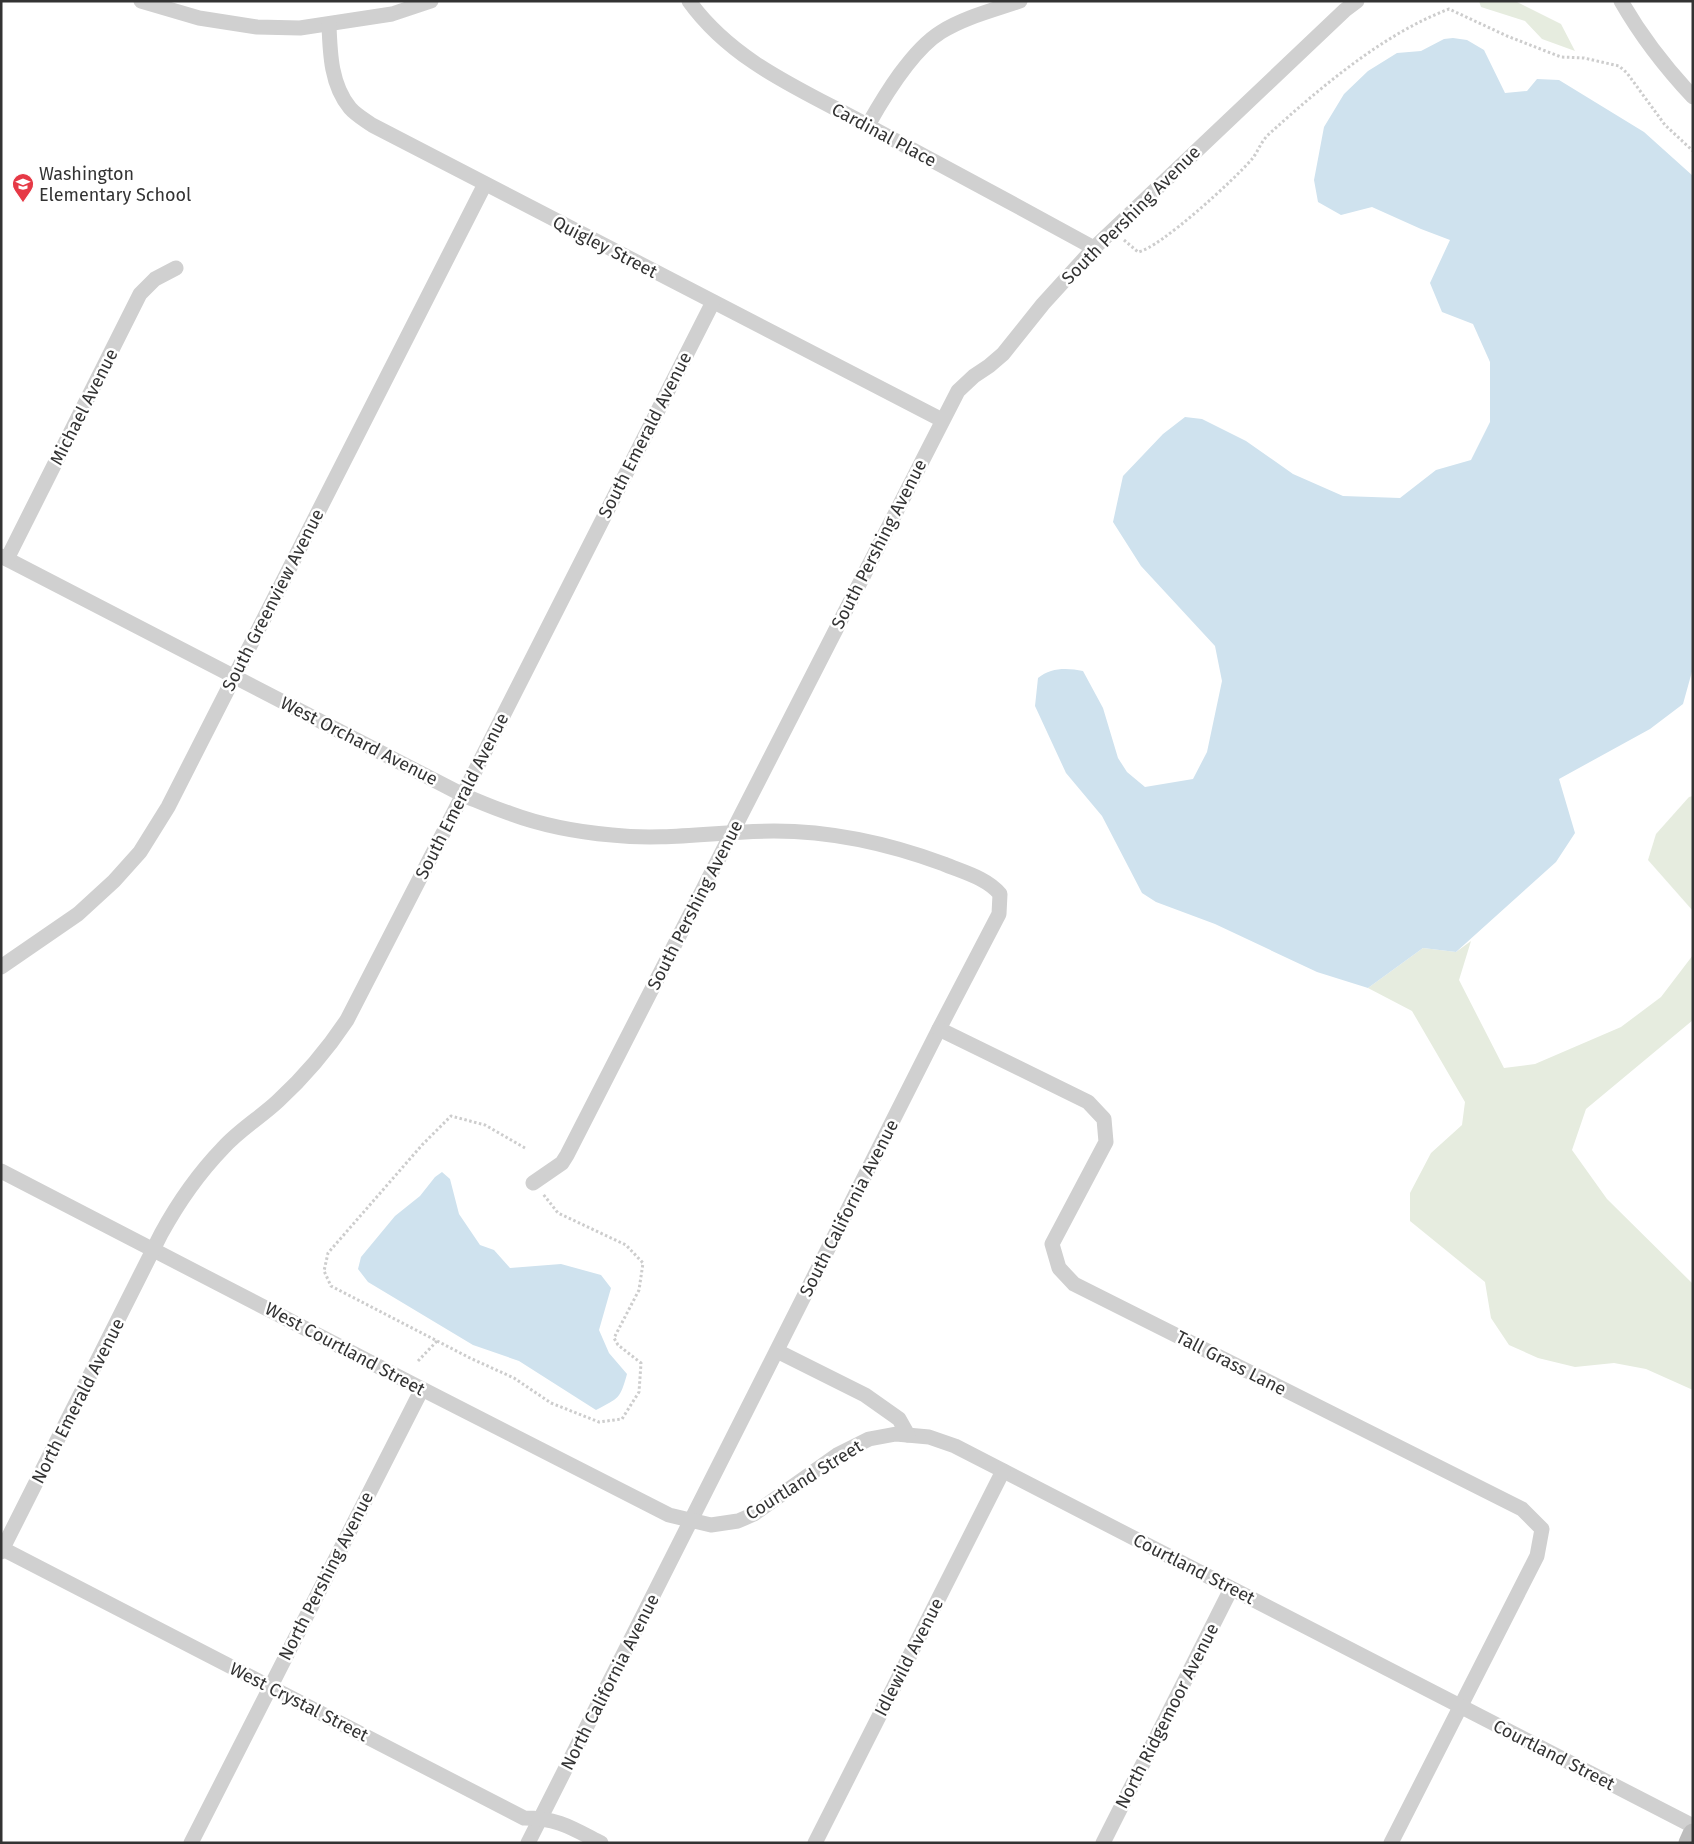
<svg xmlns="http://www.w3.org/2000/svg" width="1694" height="1844" viewBox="0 0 1694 1844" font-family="'Fira Sans',sans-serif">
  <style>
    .green { fill: #e6ecdf }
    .water { fill: #cfe2ee }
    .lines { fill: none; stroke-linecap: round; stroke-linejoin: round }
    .path { stroke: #cdcdcd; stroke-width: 3; stroke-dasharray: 2.5 2.5; stroke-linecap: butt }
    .street { stroke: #d0d0d0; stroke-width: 15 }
    .secondary { stroke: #bdbdbd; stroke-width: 21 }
    .labels { text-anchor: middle; stroke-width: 5; stroke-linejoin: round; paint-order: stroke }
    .street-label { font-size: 18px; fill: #333; stroke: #fff }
    .poi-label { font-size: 18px; fill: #333; stroke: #fff; text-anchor: start }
  </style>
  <rect width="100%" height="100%" fill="#fff"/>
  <g class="green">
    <polygon points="1479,1 1515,1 1561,24 1575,51 1542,39 1525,21 1481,7"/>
    <polygon points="1693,796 1693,911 1648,860 1656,834 1689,797"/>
    <polygon points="1471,941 1459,980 1504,1068 1535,1064 1621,1027 1661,997 1693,955 1693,1020 1586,1109 1572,1150 1607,1199 1693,1284 1693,1390 1646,1369 1614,1363 1575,1367 1538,1358 1509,1345 1491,1318 1485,1282 1410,1221 1410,1193 1431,1153 1462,1125 1465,1102 1412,1011 1368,988 1423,948 1456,952"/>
  </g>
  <g class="water">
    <path d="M1453 38 1467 40 1484 50 1505 93 1527 91 1537 79 1559 80 1644 132 1693 176V668L1683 704 1650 729 1559 779 1575 833 1556 862 1456 952 1423 948 1368 988 1317 972 1215 924 1156 902 1142 893 1102 816 1066 773 1035 706 1038 678C1051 667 1068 668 1083 671L1103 708 1118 758 1127 772 1145 787 1193 779 1207 752 1222 681 1215 646 1141 566 1113 522 1123 476 1163 434 1185 417 1202 419 1246 441 1293 474 1343 496 1400 498 1436 470 1471 460 1490 422V362L1473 324 1442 312 1430 283 1450 240 1421 229 1372 207 1341 215 1318 202 1314 180 1324 127 1344 94 1368 71 1397 53 1421 51 1444 39Z"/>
    <path d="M442 1172 450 1179 459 1214 480 1245 494 1250 510 1268 561 1264 601 1275 611 1288 599 1330 609 1353 627 1374C620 1399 619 1398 596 1410L519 1361 473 1345 368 1282 358 1269 361 1257 395 1216 420 1196 435 1177Z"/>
  </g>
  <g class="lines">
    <g class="path">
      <path d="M1124 240 1138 252C1160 248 1235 179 1252 159 1258 152 1261 141 1269 134 1321 87 1383 34 1449 9L1507 36 1561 57 1584 58 1619 66 1627 73 1665 125 1693 151"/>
      <polyline points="525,1148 485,1125 451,1116 422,1145 328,1253 324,1271 331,1286 470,1358 514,1378 551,1403 599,1422 622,1419 639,1392 641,1363 618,1345 614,1338 639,1290 643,1263 626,1245 558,1213 543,1194"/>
      <polyline points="418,1361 437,1341"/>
    </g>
    <g class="street">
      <polyline points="141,1 199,18 257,27 300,28 392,14 431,1"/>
      <path d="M689 1C735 65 808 92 874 129 947 168 1021 208 1094 248"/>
      <path d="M1621 1C1641 36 1665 67 1693 97"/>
      <path d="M329 25C330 54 331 85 350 108 356 115 365 120 372 125L942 420"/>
      <path d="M868 125C885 95 912 50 941 32 965 17 994 10 1020 1"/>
      <path d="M1 556 463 795C478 801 493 808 509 813 541 825 578 832 612 835 666 841 720 831 774 831 832 831 890 844 944 864 963 872 987 878 1000 894L999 914 939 1029 528 1843"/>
      <polyline points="7,559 140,294 155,279 176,268"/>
      <polyline points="1,967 78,914 114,881 140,852 168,807 485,184"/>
      <polyline points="939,1029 1088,1102 1104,1119 1106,1142 1052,1244 1059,1268 1074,1284 1522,1509 1542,1529 1537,1556 1391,1843"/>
      <polyline points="1,1171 422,1389 669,1515 711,1525 738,1521 754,1514 837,1455 869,1439 896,1434 929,1437 955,1446 1693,1826"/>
      <polyline points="533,1183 562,1163 567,1155 958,391 974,376 989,366 1003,354 1043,304 1094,248 1345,10 1357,1"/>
      <polyline points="777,1351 865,1395 899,1419 908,1435"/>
      <path d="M1 1548 524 1818C558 1818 572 1828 601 1843"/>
      <path d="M1 1552 161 1234C179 1201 197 1175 223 1148 239 1130 261 1117 278 1101 304 1077 327 1050 347 1020L472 777 713 302"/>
      <polyline points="191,1843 422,1389"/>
      <polyline points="815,1843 1003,1471"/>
      <polyline points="1103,1843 1231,1589"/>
    </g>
    <polyline class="secondary" points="1689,1843 1693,1834"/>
  </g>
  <defs>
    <g id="school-pin" transform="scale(1.125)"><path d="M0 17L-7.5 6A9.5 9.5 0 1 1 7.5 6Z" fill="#e63946" stroke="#fff"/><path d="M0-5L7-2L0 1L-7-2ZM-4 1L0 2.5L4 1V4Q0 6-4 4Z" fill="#fff"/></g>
  </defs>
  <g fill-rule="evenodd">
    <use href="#school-pin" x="23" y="184"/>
  </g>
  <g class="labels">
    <g class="street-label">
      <text transform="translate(884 135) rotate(28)" y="6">Cardinal Place</text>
      <text transform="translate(1131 215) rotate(-45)" y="6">South Pershing Avenue</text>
      <text transform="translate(605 247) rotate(27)" y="6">Quigley Street</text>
      <text transform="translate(84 407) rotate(-63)" y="6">Michael Avenue</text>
      <text transform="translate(645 435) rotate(-63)" y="6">South Emerald Avenue</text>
      <text transform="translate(879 544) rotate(-63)" y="6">South Pershing Avenue</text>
      <text transform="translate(273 600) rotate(-63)" y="6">South Greenview Avenue</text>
      <text transform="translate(359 741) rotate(27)" y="6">West Orchard Avenue</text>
      <text transform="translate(462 796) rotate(-63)" y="6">South Emerald Avenue</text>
      <text transform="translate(695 905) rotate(-63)" y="6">South Pershing Avenue</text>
      <text transform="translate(849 1208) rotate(-63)" y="6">South California Avenue</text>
      <text transform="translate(345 1349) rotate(28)" y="6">West Courtland Street</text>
      <text transform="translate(1231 1363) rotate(27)" y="6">Tall Grass Lane</text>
      <text transform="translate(78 1401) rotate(-63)" y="6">North Emerald Avenue</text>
      <text transform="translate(804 1480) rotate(-32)" y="6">Courtland Street</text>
      <text transform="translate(1194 1569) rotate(27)" y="6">Courtland Street</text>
      <text transform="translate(326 1576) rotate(-63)" y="6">North Pershing Avenue</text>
      <text transform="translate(909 1657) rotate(-63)" y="6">Idlewild Avenue</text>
      <text transform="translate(610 1682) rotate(-63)" y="6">North California Avenue</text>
      <text transform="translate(299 1702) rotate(27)" y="6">West Crystal Street</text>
      <text transform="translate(1167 1716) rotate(-63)" y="6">North Ridgemoor Avenue</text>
      <text transform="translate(1554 1755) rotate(27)" y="6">Courtland Street</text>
    </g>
    <g class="poi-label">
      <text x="39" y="180">Washington<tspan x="39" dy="21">Elementary School</tspan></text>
    </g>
  </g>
  <rect width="1694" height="1844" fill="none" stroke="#333333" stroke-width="5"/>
</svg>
